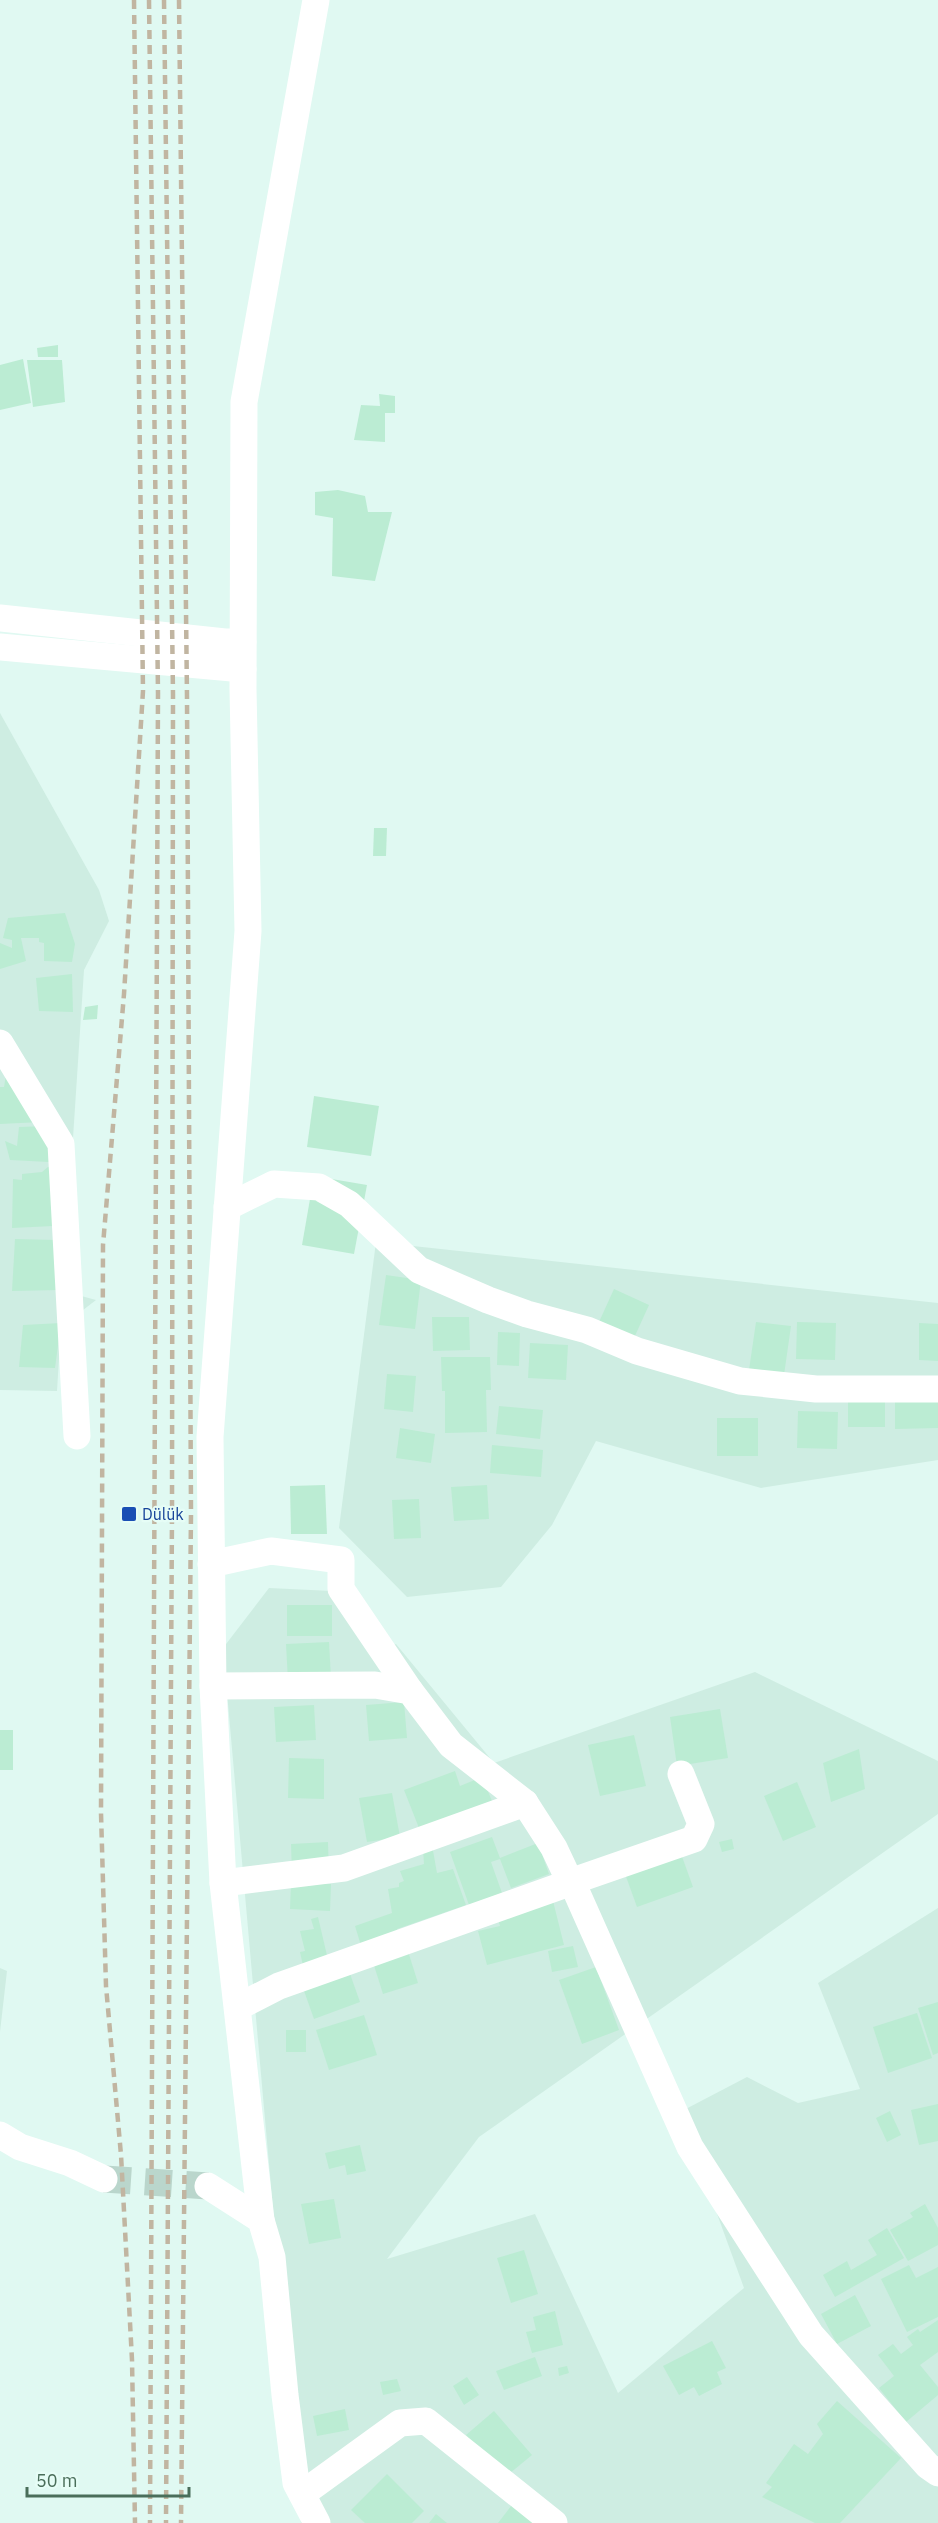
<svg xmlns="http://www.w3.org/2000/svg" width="938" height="2523" viewBox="0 0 938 2523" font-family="'IBM Plex Sans',sans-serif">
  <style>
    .residential { fill: #ceede2 }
    .building { fill: #bbecd3 }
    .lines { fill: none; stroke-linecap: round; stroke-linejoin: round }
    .minor-tunnel { stroke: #bad6cc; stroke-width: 27; stroke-dasharray: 27 14; stroke-linecap: butt }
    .minor { stroke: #fff; stroke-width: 27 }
    .rail { stroke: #c1b5a1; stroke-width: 4.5; stroke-dasharray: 9 6; stroke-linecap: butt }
    .transit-dot { fill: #1a4fb4; stroke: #e6fdf6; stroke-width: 2 }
    .labels { text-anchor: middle; stroke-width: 4.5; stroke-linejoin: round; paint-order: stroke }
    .transit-label { font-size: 16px; fill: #164399; stroke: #e6fdf6; text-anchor: start }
  </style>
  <rect width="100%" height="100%" fill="#e0f9f2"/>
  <g class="residential">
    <polygon points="0,713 99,890 109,921 84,970 63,1291 96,1300 61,1327 57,1391 0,1390"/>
    <polygon points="376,1242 938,1303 938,1460 761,1488 596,1441 552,1525 501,1587 407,1597 339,1528"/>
    <polygon points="269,1588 332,1591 374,1654 396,1644 494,1763 755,1672 938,1761 938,1814 479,2137 387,2259 535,2214 618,2393 744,2288 680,2112 747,2077 798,2103 860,2089 818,1983 938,1908 938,2523 301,2523 223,1648"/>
    <polygon points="0,1968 7,1971 0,2032"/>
  </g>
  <g class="building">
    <polygon points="58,345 58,357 38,357 37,348"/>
    <polygon points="23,359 31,403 0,410 0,365"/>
    <polygon points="27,360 62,360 65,402 33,407"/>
    <polygon points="379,394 395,396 395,413 385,413 385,442 354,440 361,405 380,406"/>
    <polygon points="338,490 365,496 368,512 392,512 375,581 332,576 333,518 315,515 315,492"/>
    <polygon points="374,828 387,828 386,856 373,856"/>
    <polygon points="65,913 75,944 72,962 44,961 44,943 39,942 39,938 21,938 26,961 0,969 0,943 12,948 12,940 3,938 8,918"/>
    <polygon points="72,974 73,1012 39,1011 36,978"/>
    <polygon points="98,1005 97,1019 83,1020 85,1007"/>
    <polygon points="6,1075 41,1122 0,1124 0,1087 4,1087"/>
    <polygon points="314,1096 379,1106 371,1156 307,1147"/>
    <polygon points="47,1126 49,1162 10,1160 5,1141 17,1146 19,1127"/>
    <polygon points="48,1167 53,1168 53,1226 12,1228 13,1179 22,1180 22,1174 42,1172"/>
    <polygon points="314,1176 367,1185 354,1254 302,1245"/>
    <polygon points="15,1239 56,1240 59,1290 12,1291"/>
    <polygon points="386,1275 421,1280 415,1329 379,1325"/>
    <polygon points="614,1289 649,1305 634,1338 599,1322"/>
    <polygon points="432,1317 469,1317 470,1350 433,1351"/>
    <polygon points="756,1322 791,1326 784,1375 749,1370"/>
    <polygon points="797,1322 836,1323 835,1360 796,1359"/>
    <polygon points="61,1323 55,1368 19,1367 23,1325"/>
    <polygon points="919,1323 938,1324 938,1361 919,1360"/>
    <polygon points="498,1332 520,1333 519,1366 497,1365"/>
    <polygon points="530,1343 568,1345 566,1380 528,1378"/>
    <polygon points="441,1357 490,1357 491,1390 486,1390 487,1432 445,1433 445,1391 442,1391"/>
    <polygon points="387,1374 416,1376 413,1412 384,1409"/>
    <rect x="848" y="1396" width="37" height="31"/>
    <polygon points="938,1397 938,1428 895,1429 895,1398"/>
    <polygon points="499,1406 543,1410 540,1439 496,1434"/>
    <polygon points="798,1411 838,1412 837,1449 797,1448"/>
    <rect x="717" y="1418" width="41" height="38"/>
    <polygon points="400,1428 435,1434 431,1463 396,1458"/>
    <polygon points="492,1445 543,1450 541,1477 490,1473"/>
    <polygon points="325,1485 327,1534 291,1534 290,1486"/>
    <polygon points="487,1485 489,1519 454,1521 451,1487"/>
    <polygon points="419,1499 421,1538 394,1539 392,1500"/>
    <rect x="287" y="1605" width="45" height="31"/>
    <polygon points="329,1642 331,1678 288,1681 286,1644"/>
    <polygon points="404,1702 407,1738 369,1741 366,1705"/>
    <polygon points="314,1705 316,1740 276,1742 274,1707"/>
    <polygon points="720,1709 728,1758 677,1766 670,1717"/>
    <rect x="0" y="1730" width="13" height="40"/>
    <polygon points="634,1735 646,1786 600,1796 588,1745"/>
    <polygon points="859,1749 865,1789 831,1802 823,1763"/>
    <polygon points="289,1758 324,1759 324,1799 288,1798"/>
    <polygon points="455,1771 460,1786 482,1777 492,1801 419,1828 404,1790"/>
    <polygon points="797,1782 816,1827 783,1841 764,1796"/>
    <polygon points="392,1793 400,1837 367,1842 359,1798"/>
    <polygon points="492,1837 500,1858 538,1843 549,1874 511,1888 500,1859 491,1862 502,1893 469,1905 450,1852"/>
    <polygon points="732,1839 734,1849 722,1852 719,1842"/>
    <polygon points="328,1842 329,1875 292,1876 291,1844"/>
    <polygon points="432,1845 437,1873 453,1869 466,1905 397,1929 399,1935 363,1952 355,1926 392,1913 388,1889 399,1887 399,1883 404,1881 400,1871 424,1864 423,1849"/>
    <polygon points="680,1851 693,1887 637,1907 624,1871"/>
    <polygon points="291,1883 331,1884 330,1911 290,1909"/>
    <polygon points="553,1901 564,1945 487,1965 478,1931 500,1926 498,1919"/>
    <polygon points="318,1917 329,1964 304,1970 300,1952 305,1951 300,1931 314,1929 311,1919"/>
    <polygon points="573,1946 578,1967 552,1972 548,1951"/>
    <polygon points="407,1948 418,1983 383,1994 372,1959"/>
    <polygon points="596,1967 619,2030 582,2044 559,1980"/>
    <polygon points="349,1971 360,2002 314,2019 303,1988"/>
    <polygon points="938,2002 938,2053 933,2055 918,2008"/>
    <polygon points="917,2013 932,2058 888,2073 873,2027"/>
    <polygon points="364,2015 377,2055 329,2070 316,2030"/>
    <rect x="286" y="2030" width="20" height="22"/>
    <polygon points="938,2104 938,2141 919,2145 911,2110"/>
    <polygon points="890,2111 901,2135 887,2142 876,2118"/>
    <polygon points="360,2145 366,2171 347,2175 345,2165 329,2169 325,2153"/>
    <polygon points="334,2199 341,2238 309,2244 301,2204"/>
    <polygon points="925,2204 938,2228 938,2245 908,2261 890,2230 913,2217 910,2213"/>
    <polygon points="887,2228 904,2258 835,2297 823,2275 847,2261 851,2270 877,2255 868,2240"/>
    <polygon points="524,2250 538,2294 511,2303 497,2258"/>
    <polygon points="909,2265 916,2278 938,2267 938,2317 907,2332 881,2279"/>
    <polygon points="855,2295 871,2326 837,2344 821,2314"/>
    <polygon points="555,2311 563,2345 532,2353 526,2332 536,2330 533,2317"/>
    <polygon points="938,2320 938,2352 920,2365 938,2387 938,2395 906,2422 879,2388 894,2376 878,2355 893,2344 901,2354 913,2345 907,2337 918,2329 920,2332"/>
    <polygon points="712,2341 726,2368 717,2372 722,2384 699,2396 694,2387 679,2395 663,2366"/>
    <polygon points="535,2357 542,2376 504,2390 496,2371"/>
    <polygon points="567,2366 569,2373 559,2376 558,2368"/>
    <polygon points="467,2377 479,2395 464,2405 453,2386"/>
    <polygon points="397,2379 401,2391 383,2395 380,2382"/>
    <polygon points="837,2401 901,2458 840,2523 815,2523 762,2497 772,2487 766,2483 794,2444 808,2454 823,2434 817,2424"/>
    <polygon points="345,2409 349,2430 317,2436 313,2416"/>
    <polygon points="494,2411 532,2455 503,2479 466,2435"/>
    <polygon points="387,2474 424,2511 412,2523 365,2523 351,2510"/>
    <polygon points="515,2501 543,2523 498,2523"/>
    <polygon points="436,2514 447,2523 429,2523"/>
  </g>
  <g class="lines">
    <polyline class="minor-tunnel" points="104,2179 208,2186"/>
    <g class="minor">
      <polyline points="0,618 225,642 243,642"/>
      <polyline points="0,647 243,669"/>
      <polyline points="0,1043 61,1144 77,1436"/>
      <polyline points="227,1207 274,1184 319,1187 349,1204 419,1270 488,1300 527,1314 587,1330 637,1351 740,1381 816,1389 938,1389"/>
      <polyline points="211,1564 271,1551 341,1560 341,1589 410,1691"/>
      <polyline points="213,1686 375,1685 410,1691 451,1745 525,1803 554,1848 570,1882 572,1882 690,2147 811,2335 928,2466 938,2473"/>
      <polyline points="570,1882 694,1839 701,1824 681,1774"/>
      <polyline points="223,1883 344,1868 525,1803"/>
      <polyline points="238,2007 279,1986 572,1882"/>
      <polyline points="0,2135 20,2147 70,2163 104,2179"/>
      <polyline points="208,2186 261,2220 272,2257 285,2395 296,2483 317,2523"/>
      <polyline points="261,2220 223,1883 213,1686 210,1437 248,931 243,689 244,402 316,0"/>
      <polyline points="302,2494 400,2423 426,2421 554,2523"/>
    </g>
    <g class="rail">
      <polyline points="134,0 143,691 124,994 103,1245 101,1813 106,1986 121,2155 132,2360 135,2523"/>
      <polyline points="149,0 158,693 150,2523"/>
      <polyline points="164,0 173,695 172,1513 166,2523"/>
      <polyline points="179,0 187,697 191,1513 181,2523"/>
    </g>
  </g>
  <rect class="transit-dot" x="121" y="1506" width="16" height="16" rx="3"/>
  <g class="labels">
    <g class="transit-label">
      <text x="142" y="1520">Dülük</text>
    </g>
  </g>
  <path d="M27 2487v9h162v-9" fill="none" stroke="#4a6e5a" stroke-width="3"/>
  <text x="36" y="2487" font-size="18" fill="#4a6e5a" stroke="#e6fdf6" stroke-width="4.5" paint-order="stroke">50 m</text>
</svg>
